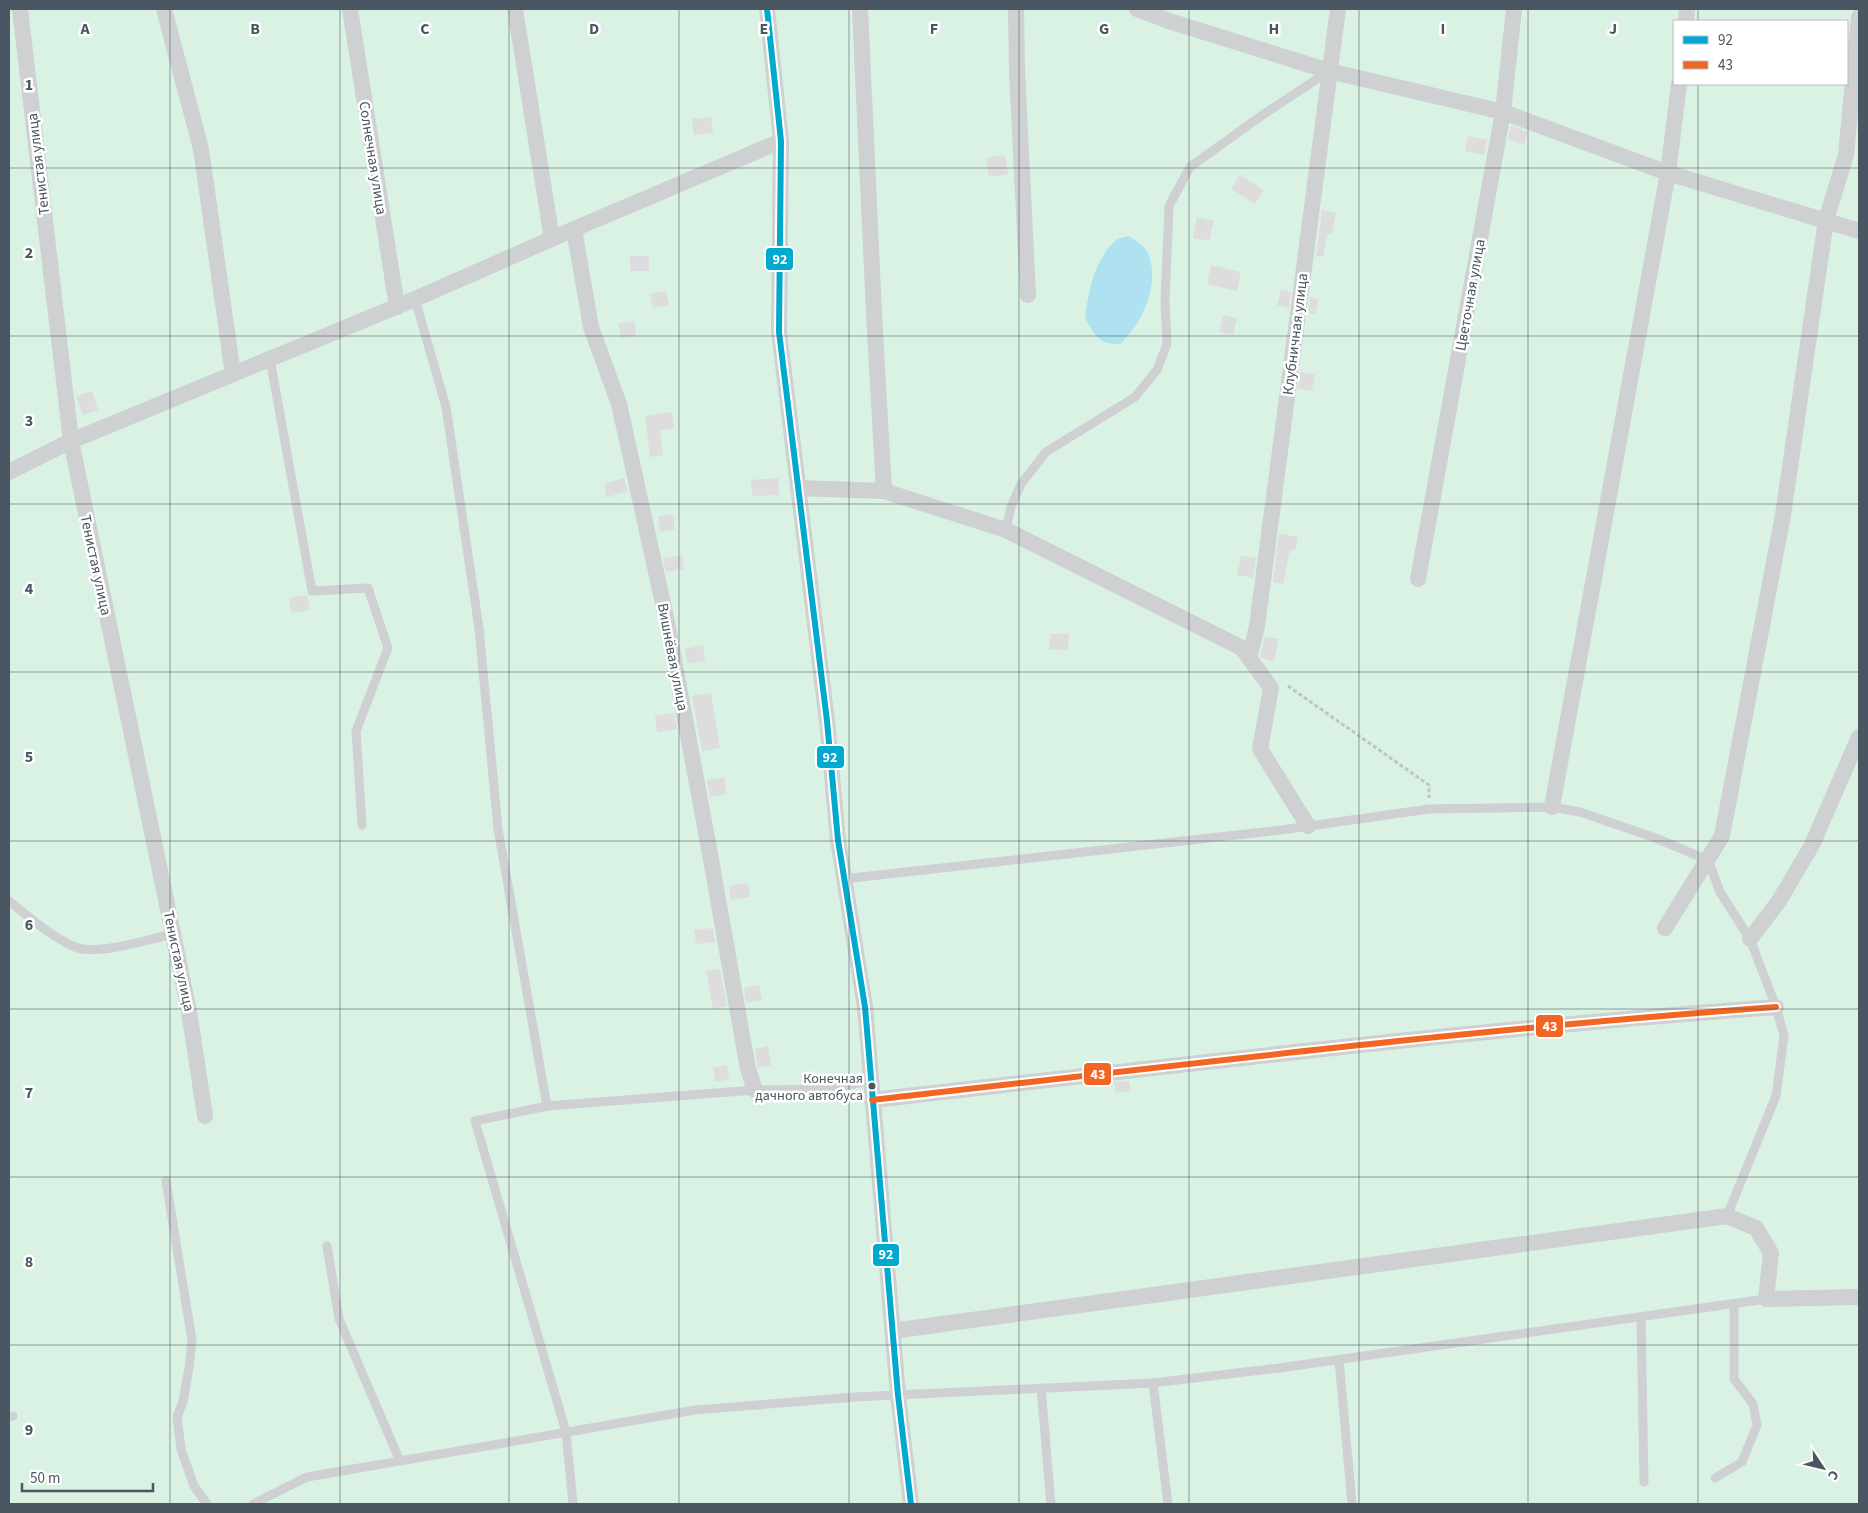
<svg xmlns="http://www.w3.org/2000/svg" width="1868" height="1513" viewBox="0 0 1868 1513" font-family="'Source Sans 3',sans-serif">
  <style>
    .green { fill: #d9f2e3; fill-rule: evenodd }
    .water { fill: #aee2f0 }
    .building { fill: #ddddde }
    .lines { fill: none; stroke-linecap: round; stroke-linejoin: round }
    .path { stroke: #bcc7c4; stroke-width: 3; stroke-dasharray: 4 2.5; stroke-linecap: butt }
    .service { stroke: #ced0d2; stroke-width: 9 }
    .minor { stroke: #ced0d2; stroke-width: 16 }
    .bus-1-casing { stroke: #fff; stroke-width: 10 }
    .bus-2-casing { stroke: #fff; stroke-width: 10 }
    .bus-1 { stroke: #00a9ce; stroke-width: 6 }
    .bus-2 { stroke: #f26522; stroke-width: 6 }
    .grid { fill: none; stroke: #4a5661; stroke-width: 1; stroke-opacity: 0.55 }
    .bus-dot { fill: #4a5661; stroke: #fff; stroke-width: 2 }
    .labels { text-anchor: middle; stroke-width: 5; stroke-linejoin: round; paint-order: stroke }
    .bus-label { font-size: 14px; fill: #4a5661; stroke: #fff; text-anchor: end }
    .street-label { font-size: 15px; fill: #4a5661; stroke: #fff }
    .grid-label { font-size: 16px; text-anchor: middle; font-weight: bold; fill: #4a5661; stroke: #fff; stroke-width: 5; stroke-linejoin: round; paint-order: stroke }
    .line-badge { stroke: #fff; stroke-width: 2 }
    .badge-label { font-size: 14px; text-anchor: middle; font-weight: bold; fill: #fff }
  </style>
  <rect width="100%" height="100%" fill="#f4f4f4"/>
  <path class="green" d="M9 9H1859V1504H9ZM1674 21H1847V84H1674Z"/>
  <path class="water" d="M1129 236C1133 239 1138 242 1142 245 1162 266 1149 309 1133 329 1129 334 1125 339 1120 344 1098 344 1096 336 1085 319 1088 293 1094 260 1115 241 1118 238 1125 237 1129 236Z"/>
  <g class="building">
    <polygon points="711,117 713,133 694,135 692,119"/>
    <polygon points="1511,126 1528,132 1524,144 1508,140"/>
    <polygon points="1468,136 1487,140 1484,155 1465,151"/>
    <polygon points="1005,155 1008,174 989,177 986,158"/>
    <polygon points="1240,175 1264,190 1255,204 1231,189"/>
    <polygon points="1322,210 1336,213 1332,234 1328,233 1323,257 1316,256"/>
    <polygon points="1197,217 1214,221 1209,241 1193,238"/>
    <rect x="630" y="256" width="19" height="15"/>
    <polygon points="1211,265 1241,272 1237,291 1207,284"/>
    <polygon points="1281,289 1291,292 1289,308 1277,305"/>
    <polygon points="666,291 669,305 653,308 650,294"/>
    <polygon points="1310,297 1319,299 1315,315 1308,313"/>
    <polygon points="1223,315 1237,318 1233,335 1219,332"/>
    <polygon points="634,321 636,335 621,338 618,324"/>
    <polygon points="1300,372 1315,374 1312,391 1298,388"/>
    <polygon points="92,391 98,410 83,415 76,396"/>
    <polygon points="672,412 674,429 660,430 663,455 650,457 645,416"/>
    <polygon points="624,478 628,491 607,497 604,484"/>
    <polygon points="778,478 779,495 752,496 751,480"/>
    <polygon points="673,514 675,529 660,532 658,516"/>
    <polygon points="1279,533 1298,537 1295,551 1290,550 1283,584 1273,582"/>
    <polygon points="682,555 684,569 666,572 663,559"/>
    <polygon points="1241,556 1256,558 1253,578 1237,575"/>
    <polygon points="307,595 310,610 291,613 289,598"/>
    <polygon points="1050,634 1069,634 1068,650 1049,650"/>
    <polygon points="1265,636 1279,639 1274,661 1262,658 1260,656"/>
    <polygon points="703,645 705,661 688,664 685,649"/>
    <polygon points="711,693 720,748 702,751 692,696"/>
    <polygon points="674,713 677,729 657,732 655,716"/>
    <polygon points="724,777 727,794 710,797 707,780"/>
    <polygon points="748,883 750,897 731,900 729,886"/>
    <polygon points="713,928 715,942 696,944 694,930"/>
    <polygon points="720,969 727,1006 713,1009 706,971"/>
    <polygon points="759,985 762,1000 746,1003 744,988"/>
    <polygon points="768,1046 771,1066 758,1068 755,1049"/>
    <polygon points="727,1065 729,1079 715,1082 713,1068"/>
    <polygon points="1129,1081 1131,1091 1116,1093 1114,1082"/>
  </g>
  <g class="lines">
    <polyline class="path" points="1288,686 1429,785 1429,798"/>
    <g class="service">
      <polyline points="415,299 446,407 479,628 498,829 547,1106"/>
      <polyline points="270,359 312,591 368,588 388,648 356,731 362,825"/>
      <polyline points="1006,530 1011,507 1021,484 1046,452 1135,397 1157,370 1167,344 1165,301 1169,206 1190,167 1261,116 1329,71"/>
      <polyline points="843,879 1281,830 1429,809 1552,807 1580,812 1653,837 1708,860 1720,892 1750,939 1776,1007 1784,1036 1776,1096 1727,1216"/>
      <path d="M9 901C29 917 52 937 75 947 96 956 151 939 173 934"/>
      <polyline points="166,1181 192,1340 189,1368 183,1402 177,1417 181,1449 194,1486 207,1504"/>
      <polyline points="327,1246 339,1319 400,1461"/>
      <polyline points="1641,1317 1644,1482"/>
      <polyline points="1339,1360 1352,1504"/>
      <polyline points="1153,1383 1168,1504"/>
      <polyline points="1041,1388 1051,1504"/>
      <polyline points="9,1417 13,1416"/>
      <polyline points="1715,1478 1742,1462 1757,1425 1753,1404 1734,1379 1734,1304"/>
      <polyline points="253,1504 307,1477 695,1410 855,1397 1153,1383 1279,1368 1766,1299"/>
      <polyline points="573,1504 566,1432 475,1121 547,1106 755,1090 828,1089 870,1081"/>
    </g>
    <g class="minor">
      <polyline points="20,9 71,441 189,1011 205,1116"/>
      <polyline points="164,9 201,149 233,374"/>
      <polyline points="350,9 397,307"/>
      <polyline points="515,9 552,239"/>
      <polyline points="767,9 781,141 779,332 827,721 838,840 865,1007 898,1395 911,1504"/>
      <polyline points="860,9 874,314 884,491"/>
      <polyline points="1016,9 1017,71 1028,295"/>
      <polyline points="1137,9 1169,21 1329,71 1503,112 1668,173 1859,231"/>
      <polyline points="1686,21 1687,9"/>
      <polyline points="574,229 591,327 619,404 666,617 710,854 748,1069 755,1090"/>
      <polyline points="9,472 71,441 415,299 574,229 781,141"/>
      <polyline points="798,488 884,491 1006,530 1242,648 1271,688 1260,749 1308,826"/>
      <polyline points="1418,579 1503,112 1514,9"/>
      <polyline points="1249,658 1257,626 1338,9"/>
      <polyline points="1552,807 1668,173 1679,84"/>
      <polyline points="1665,928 1722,836 1783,515 1826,220 1846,155 1859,17"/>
      <polyline points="1750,939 1779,901 1812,845 1859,737"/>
      <path d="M872 1100C1173 1066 1474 1029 1776 1007"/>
      <polyline points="892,1331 1727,1216 1756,1228 1771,1253 1766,1299 1859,1297"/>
    </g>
    <g class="bus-1-casing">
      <polyline id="bus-1" points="767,9 781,141 779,332 827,721 838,840 865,1007 898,1395 911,1504"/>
    </g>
    <g class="bus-2-casing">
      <path id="bus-2" d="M872 1100C1173 1066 1474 1029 1776 1007"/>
    </g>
    <use href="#bus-1" class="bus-1"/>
    <use href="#bus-2" class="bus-2"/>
  </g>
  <path class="grid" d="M170 9V1504M340 9V1504M509 9V1504M679 9V1504M849 9V1504M1019 9V1504M1189 9V1504M1359 9V1504M1528 9V1504M1698 9V21M1698 84V1504M9 168H1859M9 336H1859M9 504H1859M9 672H1859M9 841H1859M9 1009H1859M9 1177H1859M9 1345H1859"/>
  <circle class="bus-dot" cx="872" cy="1086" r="4.5"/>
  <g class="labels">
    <g class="bus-label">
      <text x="863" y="1083">Конечная<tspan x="863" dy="17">дачного автобуса</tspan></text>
    </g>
    <g class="street-label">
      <text transform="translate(373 158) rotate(81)" y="5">Солнечная улица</text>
      <text transform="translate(38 164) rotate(-97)" y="5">Тенистая улица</text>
      <text transform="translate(1470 295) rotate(-80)" y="5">Цветочная улица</text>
      <text transform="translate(1295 334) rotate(-83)" y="5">Клубничная улица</text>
      <text transform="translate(96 565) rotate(78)" y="5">Тенистая улица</text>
      <text transform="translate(673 657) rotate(79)" y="5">Вишнёвая улица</text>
      <text transform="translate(179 961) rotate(78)" y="5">Тенистая улица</text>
    </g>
  </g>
  <g class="grid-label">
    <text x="85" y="34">A</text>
    <text x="255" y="34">B</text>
    <text x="425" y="34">C</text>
    <text x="594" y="34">D</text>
    <text x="764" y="34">E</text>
    <text x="934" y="34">F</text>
    <text x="1104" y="34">G</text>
    <text x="1274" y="34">H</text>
    <text x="1443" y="34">I</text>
    <text x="1613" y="34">J</text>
    <text x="29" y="90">1</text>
    <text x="29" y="258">2</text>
    <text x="29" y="426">3</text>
    <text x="29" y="594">4</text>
    <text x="29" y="762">5</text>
    <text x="29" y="930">6</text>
    <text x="29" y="1098">7</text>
    <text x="29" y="1267">8</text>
    <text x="29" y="1435">9</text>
  </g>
  <g class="line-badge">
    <rect x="765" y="247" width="29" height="24" rx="5" fill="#00a9ce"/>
    <rect x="816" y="745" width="29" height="24" rx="5" fill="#00a9ce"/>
    <rect x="1535" y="1014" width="29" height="24" rx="5" fill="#f26522"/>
    <rect x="1083" y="1062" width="29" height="24" rx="5" fill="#f26522"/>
    <rect x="872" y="1243" width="28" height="24" rx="5" fill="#00a9ce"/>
  </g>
  <g class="badge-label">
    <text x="780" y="264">92</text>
    <text x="830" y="762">92</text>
    <text x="1550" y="1031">43</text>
    <text x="1098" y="1079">43</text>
    <text x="886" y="1259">92</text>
  </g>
  <rect width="1868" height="1513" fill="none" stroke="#4a5661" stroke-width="20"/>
  <rect x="1673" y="20" width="175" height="65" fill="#ffffff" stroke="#b7bbc0"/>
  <rect x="1683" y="36" width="25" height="8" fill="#00a9ce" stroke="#b7bbc0"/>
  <text x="1718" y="45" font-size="15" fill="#4a5661">92</text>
  <rect x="1683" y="61" width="25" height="8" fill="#f26522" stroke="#b7bbc0"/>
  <text x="1718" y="70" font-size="15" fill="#4a5661">43</text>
  <g transform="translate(1823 1468) rotate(125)" stroke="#ffffff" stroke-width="4" paint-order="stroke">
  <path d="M0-4L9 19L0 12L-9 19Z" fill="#4a5661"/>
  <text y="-8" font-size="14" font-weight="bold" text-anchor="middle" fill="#4a5661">С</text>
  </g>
  <path d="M22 1483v8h131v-8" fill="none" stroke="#4a5661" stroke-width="2.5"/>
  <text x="30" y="1483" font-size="15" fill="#4a5661" stroke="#ffffff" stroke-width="4" paint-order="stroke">50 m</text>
</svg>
